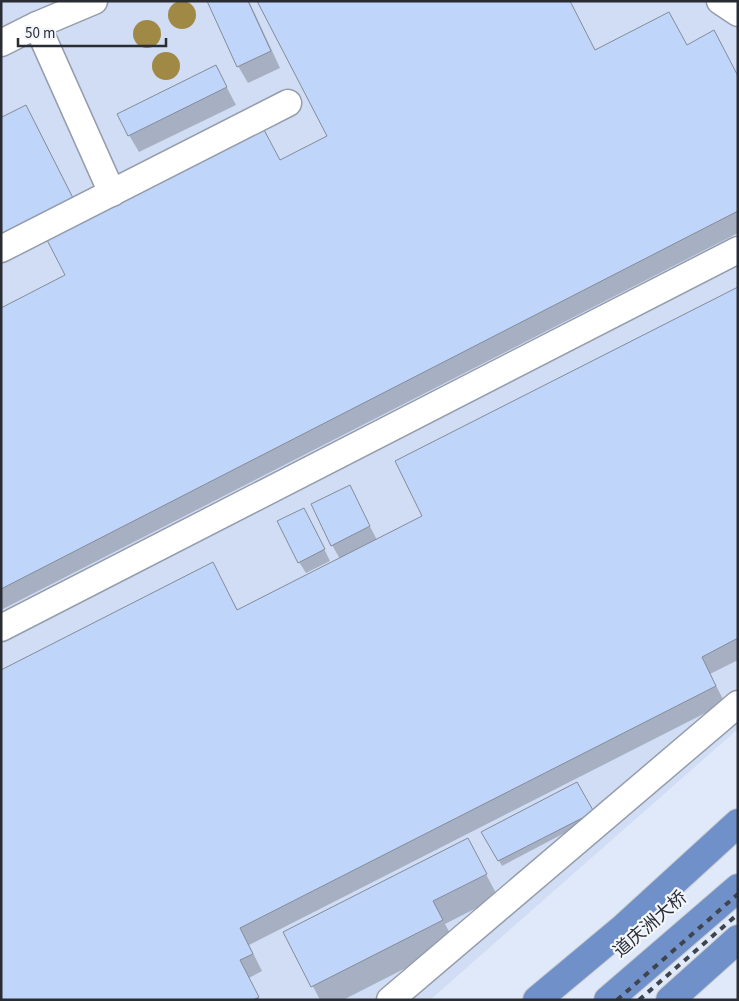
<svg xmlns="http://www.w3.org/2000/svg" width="739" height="1001" viewBox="0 0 739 1001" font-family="'Source Sans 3','Noto Sans SC',sans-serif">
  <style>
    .built { fill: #d1ddf4 }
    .water { fill: #a08944 }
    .shadow { fill: #0003 }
    .building { fill: #c0d5fa; stroke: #838c9a }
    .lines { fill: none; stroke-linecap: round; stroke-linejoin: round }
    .minor-casing { stroke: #949dac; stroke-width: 29 }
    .highway-casing { stroke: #cccdce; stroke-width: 30 }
    .minor { stroke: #fff; stroke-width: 26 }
    .highway { stroke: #7090c9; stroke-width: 28 }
    .rail { stroke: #3f444b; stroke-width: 4; stroke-dasharray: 6 6; stroke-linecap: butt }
    .labels { text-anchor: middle; stroke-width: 4.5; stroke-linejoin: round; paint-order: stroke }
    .street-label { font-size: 18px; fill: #292d33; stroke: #f2f6fc }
  </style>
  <rect width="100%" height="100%" fill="#dfe9f9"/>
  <polygon class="built" points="1,1 738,1 738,729 430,1000 1,1000"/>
  <g class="water">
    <circle cx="182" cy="15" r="14"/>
    <circle cx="147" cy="34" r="14"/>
    <circle cx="166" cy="66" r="14"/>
  </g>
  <g class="shadow">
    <polygon points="208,1 249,1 280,68 248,83 238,66"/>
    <polygon points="687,46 738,76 738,233 1,610 1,309 66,275 48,239 1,263 1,115 3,118 38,129 85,222 280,162 595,51"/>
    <polygon points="216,67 236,105 139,152 129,135"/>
    <polygon points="738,288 738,660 710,674 725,703 249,945 262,971 249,978 260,1000 1,1000 222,581 238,611 340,559 332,545 349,486 377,540 424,516"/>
    <polygon points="310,520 330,561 306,573 299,562"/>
    <polygon points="577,783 595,817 502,866 483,833"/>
    <polygon points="468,840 498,897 445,924 455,943 343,1000 320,1000 285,932"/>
  </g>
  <g class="building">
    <polygon points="207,1 248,1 271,51 237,67"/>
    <polygon points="257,1 570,1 595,50 669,12 687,45 714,30 738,76 738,211 1,589 1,308 65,275 47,240 263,128 280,160 327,136"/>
    <polygon points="216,65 227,87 128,136 117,114"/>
    <polygon points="26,105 73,198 1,235 1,116 2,117"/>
    <polygon points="738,287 738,638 702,657 716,686 240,928 253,954 240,960 259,997 253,1000 1,1000 1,670 213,562 237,610 422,516 395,461"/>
    <polygon points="350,485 370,526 331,546 311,504"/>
    <polygon points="304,508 325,549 298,563 277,521"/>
    <polygon points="577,782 594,812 498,861 481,832"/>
    <polygon points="468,838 487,874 433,901 443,920 311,987 283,932"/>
  </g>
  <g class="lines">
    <g class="minor-casing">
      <g id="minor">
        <polyline points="720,1 738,13"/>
        <polyline points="37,25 112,193"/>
        <polyline points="1,43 37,25 94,1"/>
        <polyline points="1,249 288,103"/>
        <polyline points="1,628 738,250"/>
        <polyline points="390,1000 738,704"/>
      </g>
    </g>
    <g class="highway-casing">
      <g id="highway">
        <polyline points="537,1000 622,929 738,823"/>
        <polyline points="608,1000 738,888"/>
        <polyline points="670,1000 738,939"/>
      </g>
    </g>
    <use href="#minor" class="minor"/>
    <use href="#highway" class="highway"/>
    <g class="rail">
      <polyline points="617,1000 738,894"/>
      <polyline points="639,1000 738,914"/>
    </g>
  </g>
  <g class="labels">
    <g class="street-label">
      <text transform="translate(650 924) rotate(-41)" y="6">道庆洲大桥</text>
    </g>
  </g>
  <rect width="739" height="1001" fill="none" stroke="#292d33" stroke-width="5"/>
  <path d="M18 38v8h148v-8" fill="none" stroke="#292d33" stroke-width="2.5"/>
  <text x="25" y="38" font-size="15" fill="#292d33" stroke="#f2f6fc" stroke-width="4" paint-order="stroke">50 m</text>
</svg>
